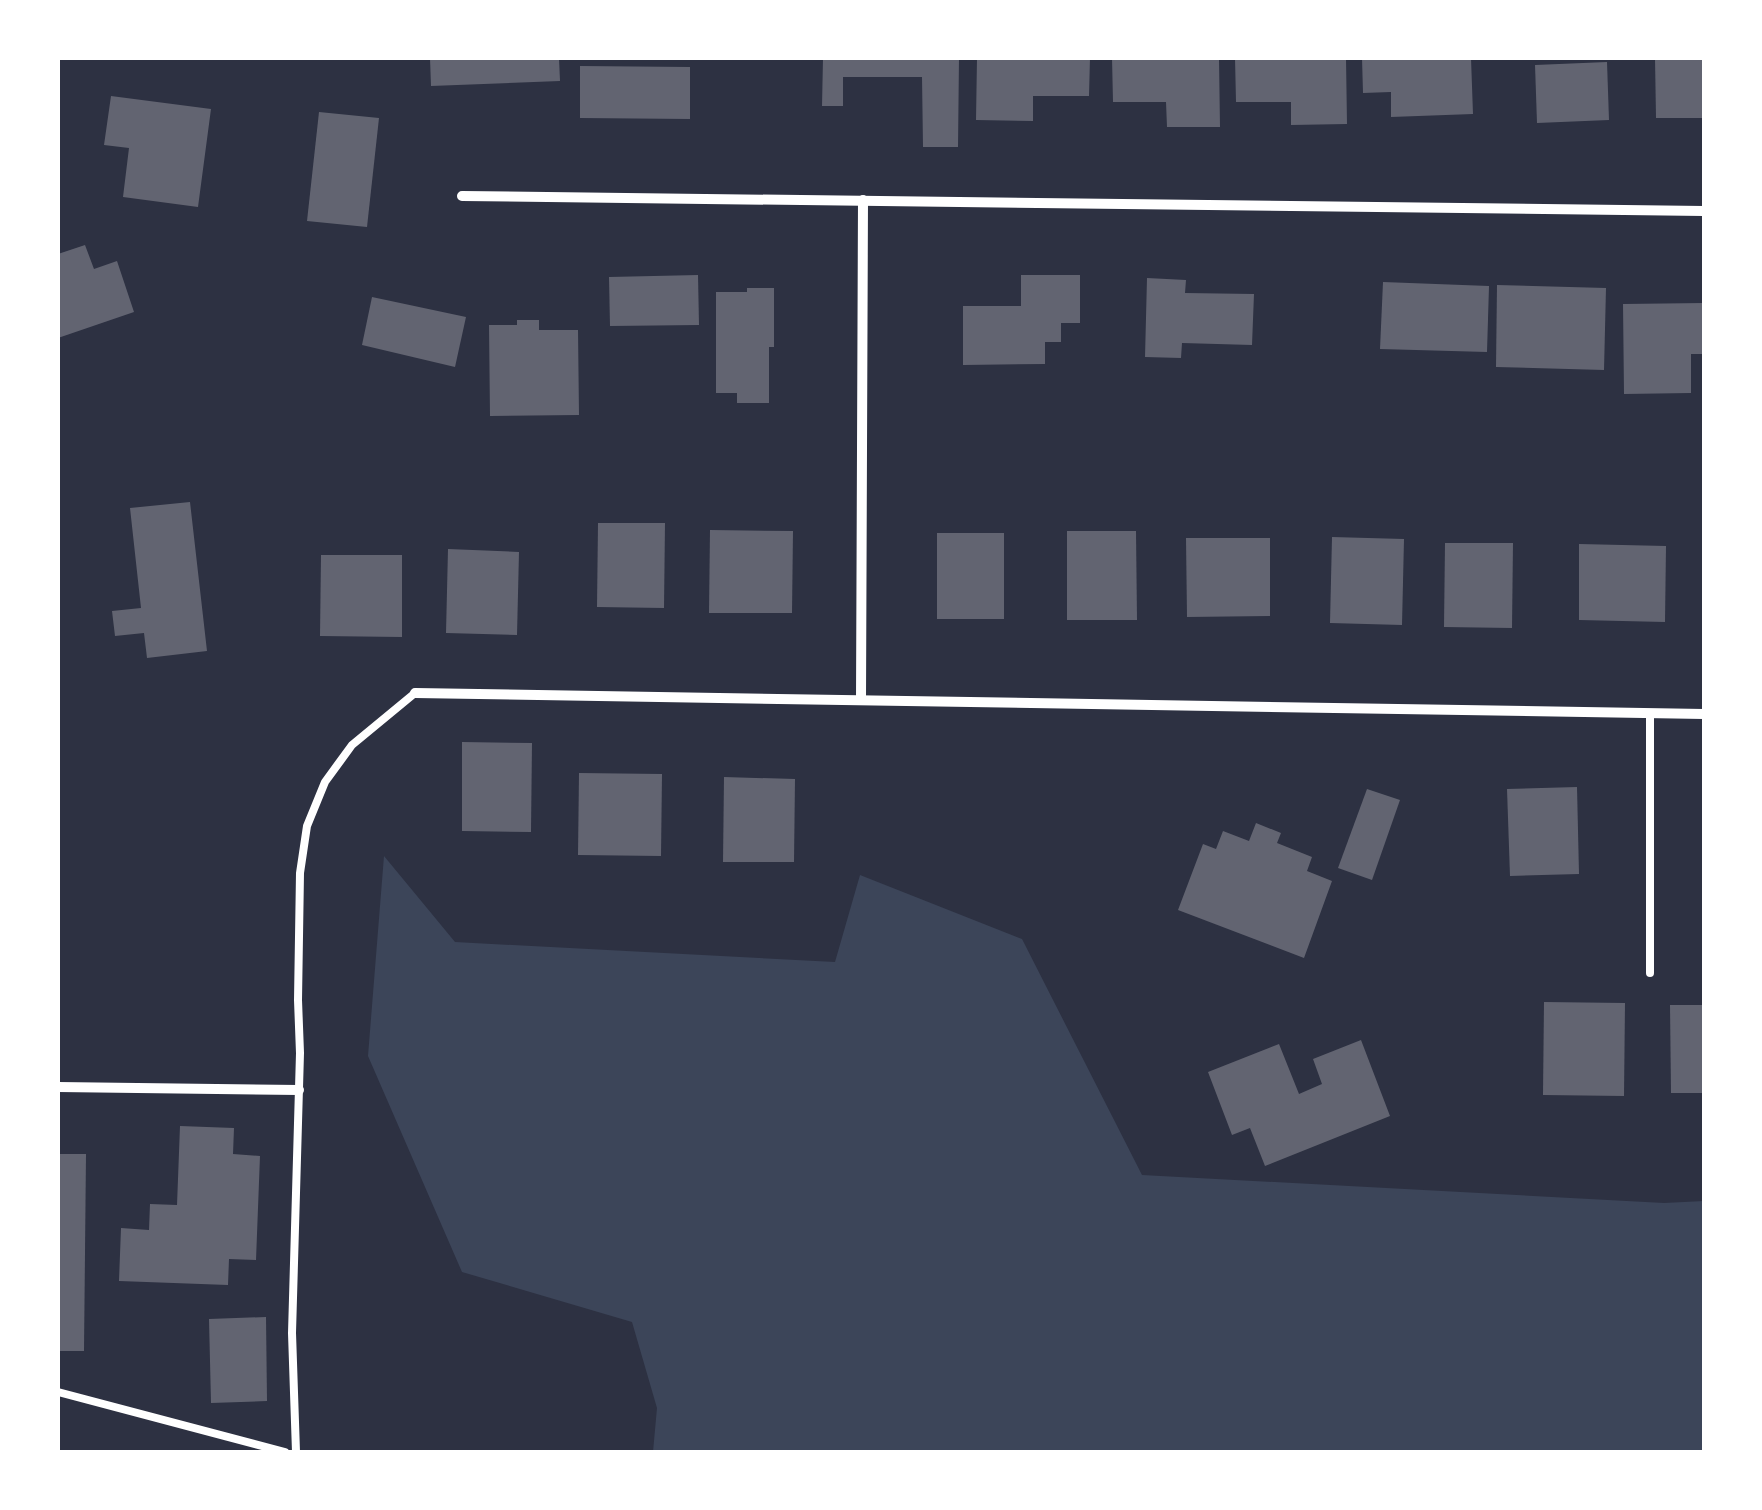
<svg xmlns="http://www.w3.org/2000/svg" width="1762" height="1510" viewBox="0 0 1762 1510" font-family="'Golos Text',sans-serif">
  <style>
    .green { fill: #3c4559 }
    .building { fill: #626471 }
    .lines { fill: none; stroke-linecap: round; stroke-linejoin: round }
    .service { stroke: #fff; stroke-width: 8 }
    .minor { stroke: #fff; stroke-width: 10 }
  </style>
  <rect width="100%" height="100%" fill="#2d3142"/>
  <polygon class="green" points="384,856 455,942 835,962 860,875 1022,939 1142,1175 1664,1203 1704,1201 1704,1452 653,1452 657,1408 632,1322 462,1272 368,1056"/>
  <g class="building">
    <polygon points="430,58 559,58 560,81 431,86"/>
    <polygon points="823,58 959,58 958,147 923,147 922,77 843,77 843,106 822,106"/>
    <polygon points="977,58 1090,58 1089,96 1033,96 1033,121 976,120"/>
    <polygon points="1112,58 1219,58 1220,127 1167,127 1166,102 1113,102"/>
    <polygon points="1235,58 1346,58 1347,124 1291,125 1291,102 1236,102"/>
    <polygon points="1362,58 1471,58 1473,114 1391,117 1391,92 1363,93"/>
    <polygon points="1655,58 1703,58 1704,118 1656,118"/>
    <polygon points="1607,62 1609,120 1537,123 1535,65"/>
    <polygon points="580,66 690,67 690,119 580,118"/>
    <polygon points="111,96 211,109 198,207 123,197 129,148 104,145"/>
    <polygon points="319,112 379,118 367,227 307,221"/>
    <polygon points="85,245 94,269 117,261 134,312 58,338 58,254"/>
    <polygon points="698,275 699,325 610,326 609,277"/>
    <polygon points="1021,275 1080,275 1080,323 1061,323 1061,342 1045,342 1045,364 963,365 963,306 1021,306"/>
    <polygon points="1147,278 1186,280 1185,293 1254,294 1252,345 1182,343 1181,358 1145,357"/>
    <polygon points="1383,282 1489,286 1487,352 1380,349"/>
    <polygon points="1497,285 1606,288 1604,370 1496,367"/>
    <polygon points="747,288 774,288 774,347 769,347 769,403 737,403 737,393 716,393 716,292 747,292"/>
    <polygon points="372,297 466,317 455,367 362,345"/>
    <polygon points="1704,303 1704,354 1691,354 1691,393 1624,394 1623,304"/>
    <polygon points="517,320 539,320 539,330 578,330 579,415 490,416 489,325 517,325"/>
    <polygon points="190,502 207,651 147,658 144,633 115,636 112,611 141,608 130,508"/>
    <polygon points="598,523 665,523 664,608 597,607"/>
    <polygon points="710,530 793,531 792,613 709,613"/>
    <polygon points="1067,531 1136,531 1137,620 1067,620"/>
    <rect x="937" y="533" width="67" height="86"/>
    <polygon points="1332,537 1404,539 1402,625 1330,623"/>
    <polygon points="1186,538 1270,538 1270,616 1187,617"/>
    <polygon points="1445,543 1513,543 1512,628 1444,627"/>
    <polygon points="1579,544 1666,546 1665,622 1579,620"/>
    <polygon points="448,549 519,552 517,635 446,633"/>
    <polygon points="321,555 402,555 402,637 320,636"/>
    <polygon points="462,742 532,743 531,832 462,831"/>
    <polygon points="579,773 662,774 661,856 578,855"/>
    <polygon points="724,777 795,779 794,862 723,862"/>
    <polygon points="1577,787 1579,874 1510,876 1507,789"/>
    <polygon points="1367,789 1400,800 1372,880 1338,868"/>
    <polygon points="1256,823 1281,833 1277,843 1312,857 1307,871 1332,881 1304,958 1178,910 1203,844 1216,849 1223,831 1249,841"/>
    <polygon points="1544,1002 1625,1003 1624,1096 1543,1095"/>
    <polygon points="1670,1005 1704,1005 1704,1093 1671,1093"/>
    <polygon points="1361,1040 1390,1116 1265,1166 1250,1128 1232,1135 1208,1072 1279,1044 1299,1094 1322,1084 1313,1059"/>
    <polygon points="180,1126 234,1128 233,1154 260,1156 256,1260 229,1259 228,1285 119,1281 121,1228 149,1230 150,1204 177,1205"/>
    <polygon points="58,1154 86,1154 84,1351 58,1351"/>
    <polygon points="266,1317 267,1401 211,1403 209,1319"/>
  </g>
  <g class="lines">
    <g class="service">
      <polyline points="1650,713 1650,973"/>
      <polyline points="58,1392 285,1452"/>
      <polyline points="296,1452 292,1333 300,1053 298,1000 300,873 307,826 325,782 352,745 415,693"/>
    </g>
    <g class="minor">
      <polyline points="462,196 1704,211"/>
      <polyline points="415,693 1704,714"/>
      <polyline points="861,699 863,200"/>
      <polyline points="58,1087 299,1090"/>
    </g>
  </g>
  <rect width="1762" height="1510" fill="none" stroke="#ffffff" stroke-width="120"/>
</svg>
